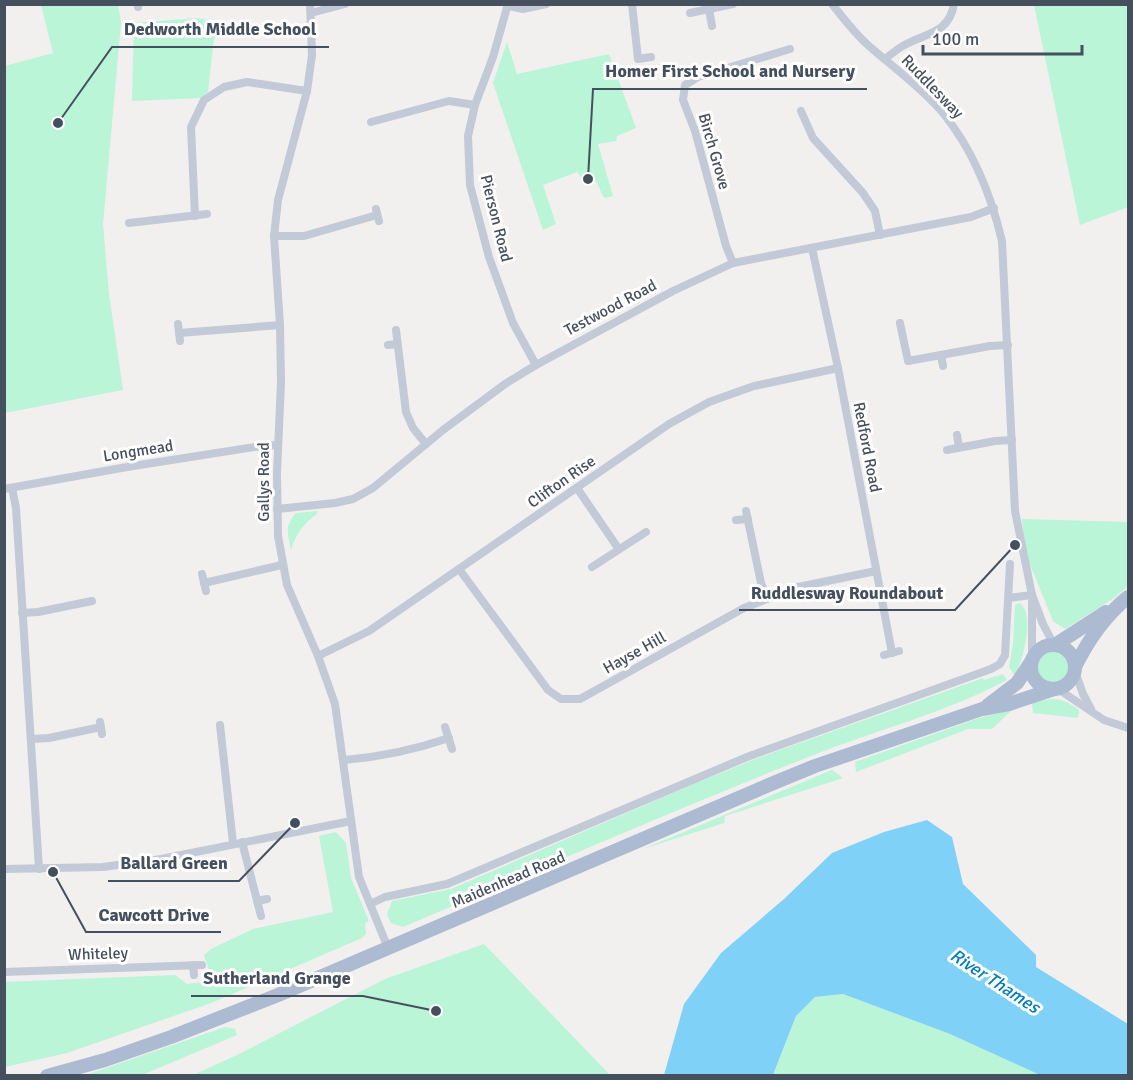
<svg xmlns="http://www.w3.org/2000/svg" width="1133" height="1080" viewBox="0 0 1133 1080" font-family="Signika,sans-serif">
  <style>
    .green { fill: #b9f5d6 }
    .water { fill: #80d1f7 }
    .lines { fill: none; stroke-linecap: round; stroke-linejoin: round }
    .minor { stroke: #c1cad6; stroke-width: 8 }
    .primary { stroke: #acbbd1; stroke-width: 14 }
    .labels { text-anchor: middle; stroke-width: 6; stroke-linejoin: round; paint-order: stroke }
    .street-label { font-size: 16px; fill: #45505f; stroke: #fff }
    .water-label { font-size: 18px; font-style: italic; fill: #007db7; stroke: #fff }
    .leader { fill: none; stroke: #45505f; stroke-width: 2 }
    .callout-dot { fill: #45505f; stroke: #fff; stroke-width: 2 }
    .callout-label { font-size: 18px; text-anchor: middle; font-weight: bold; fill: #45505f; stroke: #fff; stroke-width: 6; stroke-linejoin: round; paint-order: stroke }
  </style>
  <rect width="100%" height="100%" fill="#f2efef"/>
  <g class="green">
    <polygon points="41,5 118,5 121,23 103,224 109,294 123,390 5,413 5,66 53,53"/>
    <polygon points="1034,5 1128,5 1128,207 1080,225"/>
    <polygon points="198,18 216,21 208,92 201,98 132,101 134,23"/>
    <polygon points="507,42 517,74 609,54 636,128 617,136 616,141 598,144 613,196 604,198 592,173 581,177 577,172 543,185 556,224 543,230 493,83"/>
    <path d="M317 511V514C304 523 295 535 291 550 288 533 284 527 296 513Z"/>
    <polygon points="1022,519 1128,522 1128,586 1114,598 1065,629 1053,621 1025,552"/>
    <path d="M1020 603C1035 614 1023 661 1015 676L1009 667 1013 644 1015 605Z"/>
    <circle cx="1053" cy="667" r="16"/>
    <path d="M1003 674 1007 680C945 713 876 730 811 756 674 810 539 869 403 927L391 923 387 914 392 901 451 889 696 783 758 758 983 678 984 680Z"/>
    <path d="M1049 699C1062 699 1068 702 1079 710L1078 718 1033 713 1032 703Z"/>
    <polygon points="1013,709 992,729 968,729 856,772 855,762 979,718"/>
    <polygon points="832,770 843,778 725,816 724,823 643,849"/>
    <polygon points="336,832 346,843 351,878 369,921 365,923 366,934 362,938 211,1003 67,1053 5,1067 5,982 175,975 187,984 203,982 209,971 204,955 211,949 253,929 333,912 319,836"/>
    <polygon points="484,944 610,1075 193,1075 237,1055 385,979"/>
    <polygon points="843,994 950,1034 1040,1075 773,1076 796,1016 815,997"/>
    <polygon points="225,1027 235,1029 237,1035 142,1075 86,1075"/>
  </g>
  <polygon class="water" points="927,820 952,837 963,884 1036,955 1036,967 1128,1024 1128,1075 1040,1075 950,1034 843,994 815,997 796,1016 773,1075 664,1075 684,1004 721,953 784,899 832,853 884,832"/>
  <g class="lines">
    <g class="minor">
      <polyline points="138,4 138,7"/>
      <polyline points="310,4 312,55 307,91 278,200 274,236 280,325 281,382 277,473 278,536 287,585 318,656 335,704 359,877 388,948"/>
      <polyline points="508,4 493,57 475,105 468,136 470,185 489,257 513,323 536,365"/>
      <polyline points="632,4 638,59 651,57"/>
      <path d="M832 4C844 19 855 34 869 46 894 68 922 88 943 113 974 151 991 195 1002 241L1015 511 1032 595 1043 624 1054 645"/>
      <polyline points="508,6 523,9 546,4"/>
      <polyline points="709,9 712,26"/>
      <polyline points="311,13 345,4"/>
      <polyline points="690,13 733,4"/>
      <path d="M885 59C890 55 895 51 901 47 923 33 949 35 954 4"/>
      <polyline points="801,111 813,138 863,193 875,211 880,235"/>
      <polyline points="371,122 449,101 475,105"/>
      <polyline points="376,209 379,221"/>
      <polyline points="195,216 191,127 204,100 224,87 247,82 307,91"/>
      <polyline points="129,223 207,214"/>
      <polyline points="274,236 304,236 377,215"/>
      <polyline points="812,248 838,368 892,653"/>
      <polyline points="733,263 726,246 695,131 683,100 685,85 698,77 790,49"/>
      <polyline points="900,323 908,361 990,346 1008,345"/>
      <polyline points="178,324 180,341"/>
      <polyline points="396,330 406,412 413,428 426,444"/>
      <polyline points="179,333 280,325"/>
      <polyline points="388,345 397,344"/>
      <polyline points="941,355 943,366"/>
      <polyline points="957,435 959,447"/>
      <polyline points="947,450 995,441 1012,440"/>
      <polyline points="12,488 16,508 39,869"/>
      <polyline points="577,488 618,548"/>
      <polyline points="4,489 127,467 261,446 278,445"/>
      <polyline points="277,509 335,503 353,499 373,488 443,430 505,384 536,365 673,291 733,263 971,217 994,208"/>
      <polyline points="746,511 761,583 767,598"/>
      <polyline points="736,520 748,519"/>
      <polyline points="592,567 646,532"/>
      <polyline points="459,569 548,690 561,699 580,699 744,608 798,587 876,571"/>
      <polyline points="202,574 206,591"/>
      <polyline points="204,583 282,565"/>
      <polyline points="1009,598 1032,595"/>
      <polyline points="1032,602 1032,659"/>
      <polyline points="22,613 38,612 92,601"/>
      <polyline points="884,655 899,651"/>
      <polyline points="318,656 369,631 669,424 709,402 754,386 838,368"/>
      <polyline points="1075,671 1083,694 1091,709"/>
      <polyline points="1058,689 1104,720 1128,728"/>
      <polyline points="100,722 102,734"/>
      <polyline points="220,725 233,843"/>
      <polyline points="445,727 452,749"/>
      <polyline points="32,739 49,738 101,727"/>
      <path d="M344 760C380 757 414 750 449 738"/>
      <polyline points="242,842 261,916"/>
      <polyline points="4,869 103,867 161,859 351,821"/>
      <polyline points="257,901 267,899"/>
      <polyline points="370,904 385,897 447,884 747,757 991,669 1000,664 1005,655 1010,564"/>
      <polyline points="193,965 194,975"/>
      <polyline points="4,972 202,965"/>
    </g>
    <g class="primary">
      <circle cx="1053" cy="667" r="22"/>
      <polyline points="1055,645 1106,612"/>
      <path d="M1075 667C1088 640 1105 616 1128 597"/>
      <polyline points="988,705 1017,683 1031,662"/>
      <polyline points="47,1076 105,1060 171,1037 278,995 776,782 815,766 982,709 1009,704 1054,689"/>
    </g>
  </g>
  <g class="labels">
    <g class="street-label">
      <text transform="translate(933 86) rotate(46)" y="6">Ruddlesway</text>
      <text transform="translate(715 151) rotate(74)" y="6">Birch Grove</text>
      <text transform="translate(497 218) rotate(76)" y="6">Pierson Road</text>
      <text transform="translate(610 307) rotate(-28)" y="6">Testwood Road</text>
      <text transform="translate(868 447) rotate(79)" y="6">Redford Road</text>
      <text transform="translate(138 450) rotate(-9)" y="6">Longmead</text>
      <text transform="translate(561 481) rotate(-35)" y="6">Clifton Rise</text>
      <text transform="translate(263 482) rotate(-90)" y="6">Gallys Road</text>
      <text transform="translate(634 652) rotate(-29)" y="6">Hayse Hill</text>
      <text transform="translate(508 879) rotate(-23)" y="6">Maidenhead Road</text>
      <text transform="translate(98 953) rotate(-2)" y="6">Whiteley</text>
    </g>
    <g class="water-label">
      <text transform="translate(995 981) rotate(33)" y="6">River Thames</text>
    </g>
  </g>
  <path class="leader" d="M58 123L112 47H329M588 179L593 89H867M1015 545L955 610H739M295 823L239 881H108M53 872L86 932H221M436 1011L363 996H191"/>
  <g class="callout-dot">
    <circle cx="58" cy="123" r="6"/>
    <circle cx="588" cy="179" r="6"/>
    <circle cx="1015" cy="545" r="6"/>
    <circle cx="295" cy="823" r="6"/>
    <circle cx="53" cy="872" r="6"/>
    <circle cx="436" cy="1011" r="6"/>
  </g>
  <g class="callout-label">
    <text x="220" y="35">Dedworth Middle School</text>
    <text x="730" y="77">Homer First School and Nursery</text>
    <text x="847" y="599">Ruddlesway Roundabout</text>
    <text x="174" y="869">Ballard Green</text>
    <text x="154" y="921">Cawcott Drive</text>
    <text x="277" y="984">Sutherland Grange</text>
  </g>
  <rect width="1133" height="1080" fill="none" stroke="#45505f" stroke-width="12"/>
  <path d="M923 45v9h159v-9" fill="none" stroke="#45505f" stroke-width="3"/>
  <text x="932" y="45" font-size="18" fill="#45505f" stroke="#ffffff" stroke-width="4.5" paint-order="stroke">100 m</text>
</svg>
